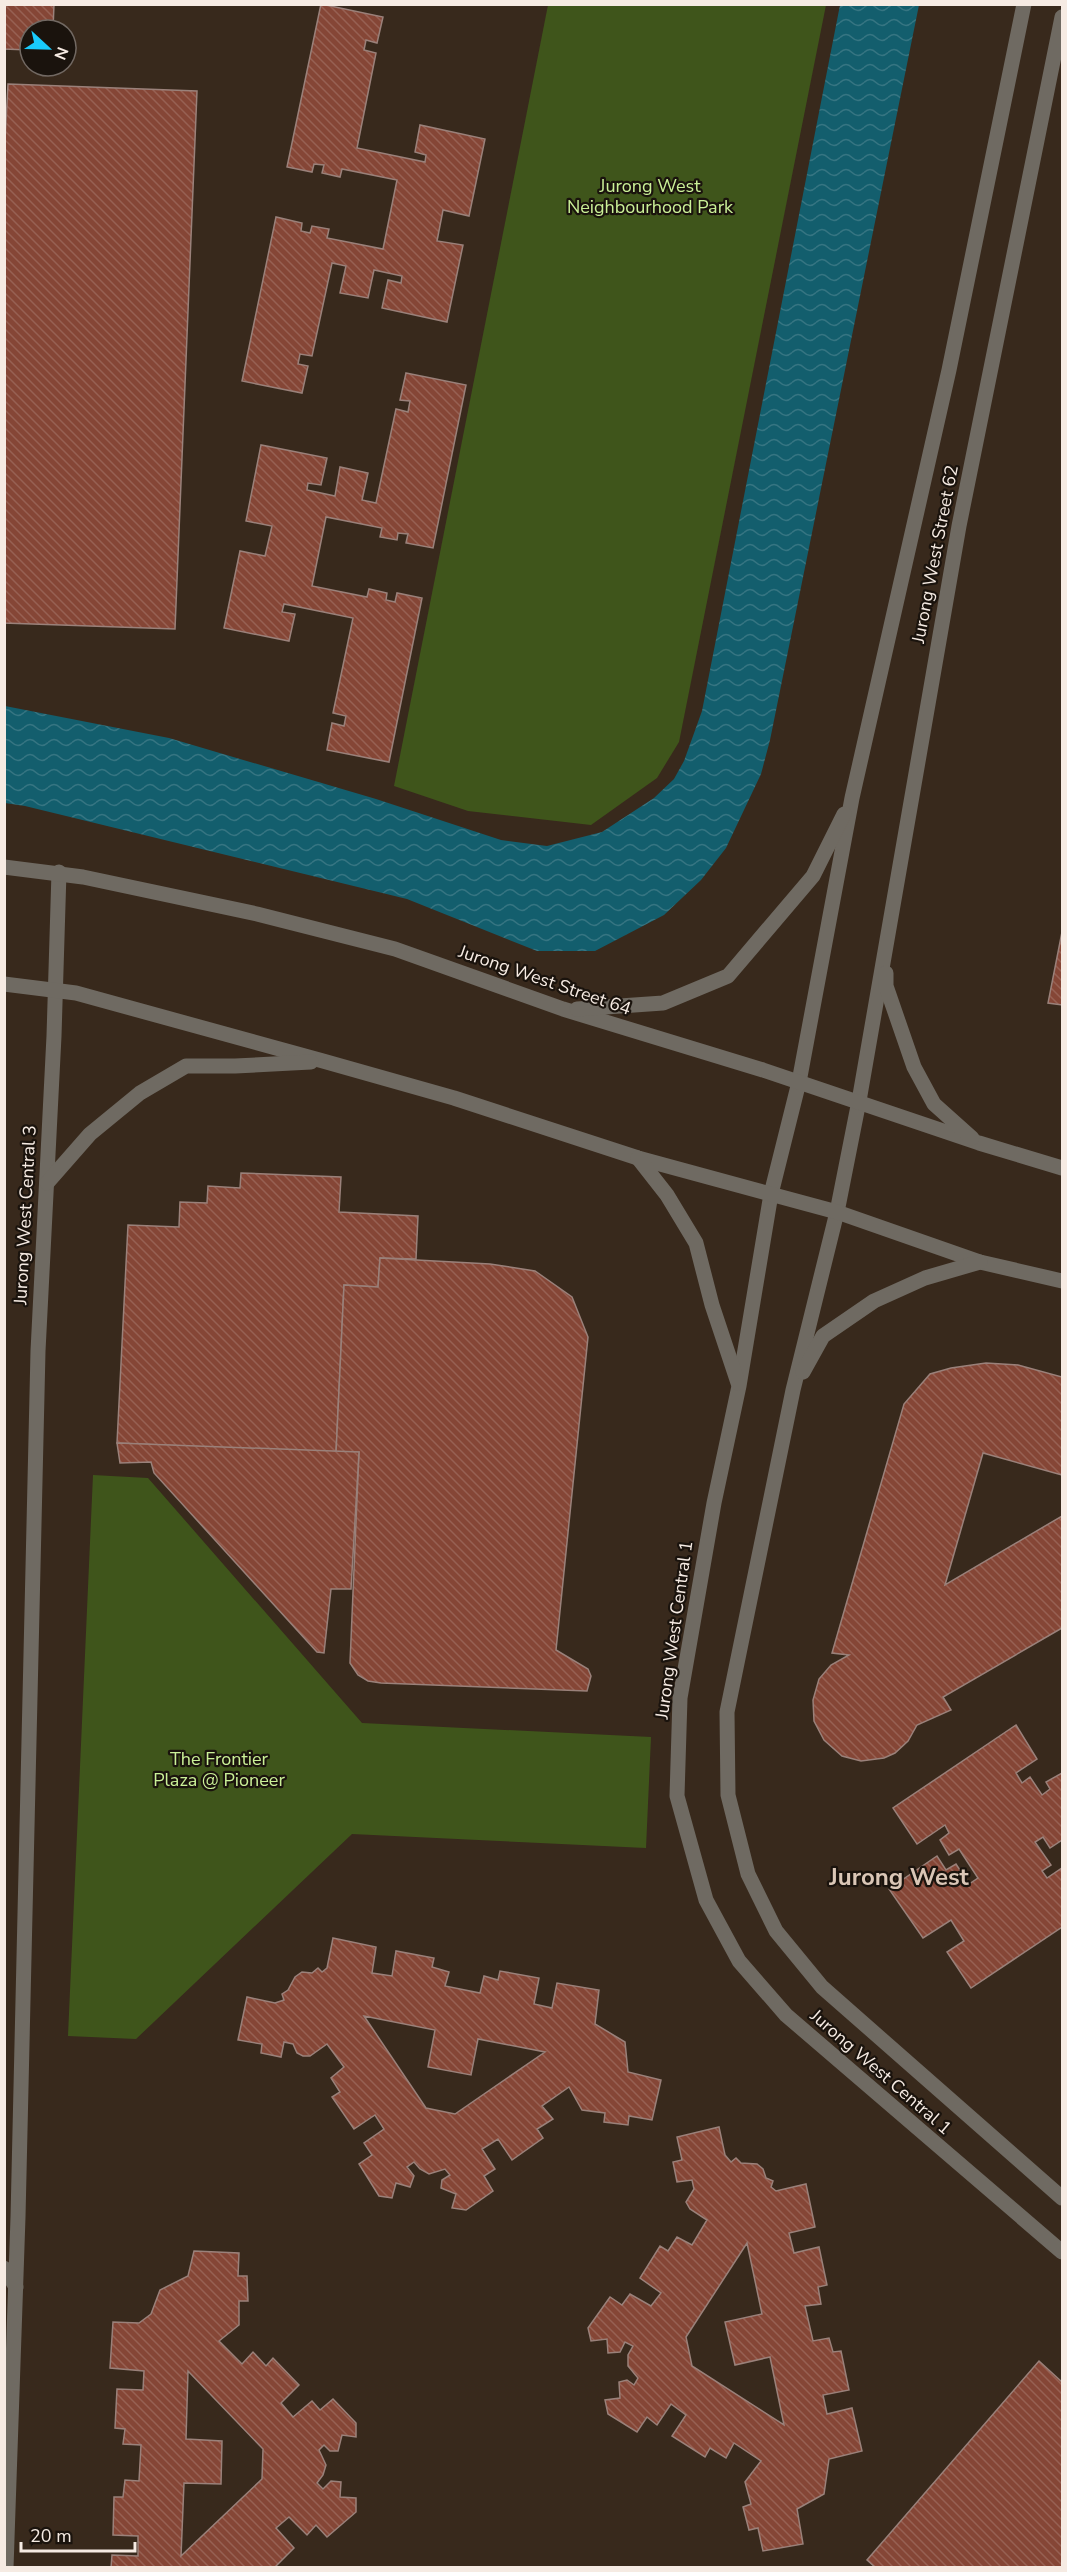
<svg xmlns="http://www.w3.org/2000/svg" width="1067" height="2572" viewBox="0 0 1067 2572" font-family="'Nunito Sans',sans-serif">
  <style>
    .green { fill: #3f551b }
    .water { fill: url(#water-waves) }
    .building { fill: url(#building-back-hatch); stroke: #9a817a; stroke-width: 1.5; fill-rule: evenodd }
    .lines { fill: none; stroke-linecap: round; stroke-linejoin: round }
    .service { stroke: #6f6a62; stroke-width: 15 }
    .minor { stroke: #6f6a62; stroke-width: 15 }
    .tertiary { stroke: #6f6a62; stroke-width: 15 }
    .labels { text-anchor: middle; stroke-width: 4.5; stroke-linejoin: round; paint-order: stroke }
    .park-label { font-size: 18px; fill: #cbf198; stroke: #1a130d }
    .street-label { font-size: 18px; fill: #f6ebe3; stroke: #1a130d }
    .district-label { font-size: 24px; font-weight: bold; fill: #dac6b6; stroke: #1a130d }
  </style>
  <defs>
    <pattern id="water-waves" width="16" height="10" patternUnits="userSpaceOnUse" patternTransform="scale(1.5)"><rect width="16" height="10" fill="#135e6d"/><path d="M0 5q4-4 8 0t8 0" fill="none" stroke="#367582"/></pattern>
    <pattern id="building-back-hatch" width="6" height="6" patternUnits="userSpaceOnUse" patternTransform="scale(1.5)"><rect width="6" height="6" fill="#854636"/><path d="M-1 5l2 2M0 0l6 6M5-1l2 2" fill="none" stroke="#976153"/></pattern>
  </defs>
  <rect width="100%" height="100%" fill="#38291c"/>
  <g class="green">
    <polygon points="548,5 826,5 679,742 657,778 591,825 468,811 394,786"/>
    <polygon points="93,1475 148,1478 362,1723 651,1737 646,1848 352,1834 136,2039 68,2036"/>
  </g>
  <polygon class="water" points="840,5 919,5 770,740 761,774 726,848 701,880 664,915 595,951 537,951 407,899 25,806 5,803 5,706 169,738 376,799 501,840 547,846 602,832 654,798 674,779 684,761 702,711"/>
  <g class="building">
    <polygon points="4,4 54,4 53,30 30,30 29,50 4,49"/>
    <polygon points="321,4 383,17 377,43 366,40 364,50 376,53 357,148 425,162 426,155 415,152 420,125 485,139 469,216 443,210 437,241 463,245 447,322 382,308 388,280 401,283 402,276 374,270 368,298 340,293 346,266 332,263 312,356 300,354 298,364 308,366 302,393 242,381 276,217 302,223 301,231 310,233 312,226 329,229 327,238 383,249 397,180 342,169 340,177 322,173 324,165 314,164 312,172 287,167"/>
    <polygon points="8,84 197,91 175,629 4,623 4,159"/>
    <polygon points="406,373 466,385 433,548 406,543 408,534 398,533 397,540 380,537 382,528 326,517 312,586 367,597 369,589 387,593 386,600 395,602 397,593 422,598 389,762 327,750 332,723 344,726 346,716 333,713 353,618 284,604 282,612 295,614 289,641 224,628 240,551 265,556 272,526 246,521 261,445 327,458 321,485 308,483 307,490 335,496 340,467 368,473 362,500 376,503 396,409 408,412 410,401 400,400"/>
    <polygon points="1062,932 1062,1005 1048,1003"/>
    <polygon points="241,1173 341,1177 339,1212 418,1216 416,1259 380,1258 378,1287 344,1285 336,1453 117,1443 128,1225 179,1227 180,1202 207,1203 208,1186 240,1188"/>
    <polygon points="380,1258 490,1264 535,1271 572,1297 588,1337 556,1650 588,1669 591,1676 587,1691 381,1683 368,1681 358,1675 350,1663 359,1452 336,1453 344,1285 378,1287"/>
    <polygon points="986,1363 1018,1365 1062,1377 1062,1475 983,1453 945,1585 1062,1516 1062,1628 943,1697 951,1710 917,1725 908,1741 895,1753 884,1758 861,1761 842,1756 824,1740 814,1721 813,1700 819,1679 831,1665 849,1655 832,1653 904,1404 930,1374 951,1368"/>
    <polygon points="117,1443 359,1452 351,1589 331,1589 324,1653 317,1652 154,1473 151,1462 120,1463"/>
    <polygon points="1016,1725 1037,1759 1016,1773 1022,1783 1030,1777 1042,1795 1050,1789 1046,1782 1062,1773 1062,1840 1050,1848 1043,1837 1035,1842 1051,1865 1042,1871 1047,1878 1062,1868 1062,1927 971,1988 947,1952 964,1941 951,1920 923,1938 889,1889 937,1856 946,1870 956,1864 969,1884 978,1878 959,1849 949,1855 940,1840 949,1833 945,1825 917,1844 893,1808"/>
    <path d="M333 1938 376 1947 372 1973 392 1976 396 1951 434 1958 432 1967 449 1972 445 1986 480 1993 484 1976 498 1980 500 1971 539 1978 534 2004 552 2008 557 1983 599 1990 595 2024 625 2042 628 2072 661 2080 652 2120 629 2116 628 2125 604 2122 605 2113 582 2110 569 2087 542 2106 553 2119 537 2129 543 2138 512 2160 498 2139 482 2149 495 2169 484 2176 493 2191 466 2210 452 2208 456 2194 441 2188 442 2180 450 2175 445 2169 429 2174 420 2169 414 2162 407 2167 414 2176 410 2187 396 2183 392 2198 379 2196 359 2164 372 2155 364 2143 384 2129 375 2115 354 2129 332 2097 340 2092 331 2078 344 2067 327 2044 310 2056H303L297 2053 293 2044 284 2042 281 2057 261 2053 262 2044 238 2040 247 1997 275 2003 284 2000 282 1994 288 1990 295 1977 302 1972 312 1973 318 1968 322 1972 327 1968ZM364 2016 435 2030 428 2067 471 2075 478 2039 545 2052 455 2114 426 2108Z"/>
    <path d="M719 2127 725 2155 731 2162 736 2158 741 2163 757 2164 763 2169 766 2178 773 2181 771 2187 776 2191 806 2184 815 2227 789 2233 794 2253 819 2247 827 2285 818 2287 821 2304 805 2306 813 2341 829 2338 833 2352 841 2351 849 2390 823 2395 827 2414 852 2408 862 2451 829 2459 824 2494 797 2509 803 2544 763 2551 758 2528 749 2530 743 2507 751 2504 745 2482 761 2461 734 2443 726 2458 710 2448 705 2457 672 2436 686 2415 671 2404 657 2425 647 2417 637 2432 608 2414 605 2400 620 2398 619 2382 627 2380 634 2385 638 2378 628 2366V2355L633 2346 625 2342 620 2352 608 2353 607 2339 591 2341 588 2328 610 2297 622 2305 630 2294 651 2306 661 2293 640 2278 660 2246 668 2251 677 2237 692 2245 707 2220 690 2209 686 2202 694 2189 692 2180 677 2182 673 2162 682 2160 677 2137ZM747 2243 762 2314 725 2322 735 2365 770 2357 784 2425 692 2366 686 2337Z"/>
    <path d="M194 2251 239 2253 238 2276H247L248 2301H239V2325L219 2341 242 2364 253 2352 266 2366 273 2358 299 2385 281 2403 293 2417 312 2401 320 2410 333 2399 356 2423V2437L342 2435 338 2451H330L324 2445 319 2450 326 2465 323 2475 317 2483 323 2489 331 2481 341 2482 340 2497 356 2498V2512L327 2537 316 2525 307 2535 289 2517 276 2528 294 2548 274 2568H111L112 2555 138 2556V2536L113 2535 114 2497H123L125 2480 139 2481 141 2445 123 2444 125 2429 115 2428 117 2389 143 2390 144 2371 110 2368 113 2322 139 2323 151 2314 160 2290 188 2276ZM188 2371 263 2449 262 2479 181 2556 184 2483 221 2484 222 2441 186 2439Z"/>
    <polygon points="1039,2361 1062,2382 1062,2568 876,2568 867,2560"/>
  </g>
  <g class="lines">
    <polyline class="service" points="4,2268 16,2287"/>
    <polyline class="minor" points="6,2568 18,2217 38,1351 54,1036 59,872"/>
    <g class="tertiary">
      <polyline points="1024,4 949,370 852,798 799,1082 771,1194 739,1386 714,1503 680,1698 677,1796 706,1900 739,1961 786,2015 1062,2252"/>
      <polyline points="1062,17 959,526 859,1101 837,1212 793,1390 727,1712 728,1795 748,1874 776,1931 822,1987 1062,2198"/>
      <polyline points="4,867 83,877 257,914 395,949 563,1009 763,1070 979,1143 1062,1168"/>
      <polyline points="886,973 886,986 914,1067 934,1104 972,1138"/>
      <polyline points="4,984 76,993 323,1061 454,1098 638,1158 837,1212 980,1262 1062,1281"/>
      <polyline points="577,1009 663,1003 728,976 813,876 844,814"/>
      <polyline points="638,1158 667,1195 696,1243 712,1305 738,1383"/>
      <polyline points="47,1183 90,1134 140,1093 186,1066 235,1066 311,1062"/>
      <polyline points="803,1372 823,1336 874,1301 925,1278 980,1262"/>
    </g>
  </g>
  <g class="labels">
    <g class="park-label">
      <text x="650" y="192">Jurong West<tspan x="650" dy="21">Neighbourhood Park</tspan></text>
      <text x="219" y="1765">The Frontier<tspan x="219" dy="21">Plaza @ Pioneer</tspan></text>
    </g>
    <g class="street-label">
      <text transform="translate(935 554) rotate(-79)" y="6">Jurong West Street 62</text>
      <text transform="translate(545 980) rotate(19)" y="6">Jurong West Street 64</text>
      <text transform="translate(25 1215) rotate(-87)" y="6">Jurong West Central 3</text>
      <text transform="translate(674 1630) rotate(-82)" y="6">Jurong West Central 1</text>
      <text transform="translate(881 2072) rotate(41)" y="6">Jurong West Central 1</text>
    </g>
    <g class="district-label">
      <text x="899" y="1885">Jurong West</text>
    </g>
  </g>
  <rect width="1067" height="2572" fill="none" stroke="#f6ebe3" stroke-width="12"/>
  <g transform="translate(48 48) rotate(112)"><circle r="28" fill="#1a130d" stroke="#726963" stroke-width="1.5"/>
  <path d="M0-4.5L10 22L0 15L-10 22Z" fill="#19cafc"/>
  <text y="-9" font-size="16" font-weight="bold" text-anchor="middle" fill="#f6ebe3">N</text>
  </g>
  <path d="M21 2542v9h114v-9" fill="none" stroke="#f6ebe3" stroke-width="3"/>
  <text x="30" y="2542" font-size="18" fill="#f6ebe3" stroke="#1a130d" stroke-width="4.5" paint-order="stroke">20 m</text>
</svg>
